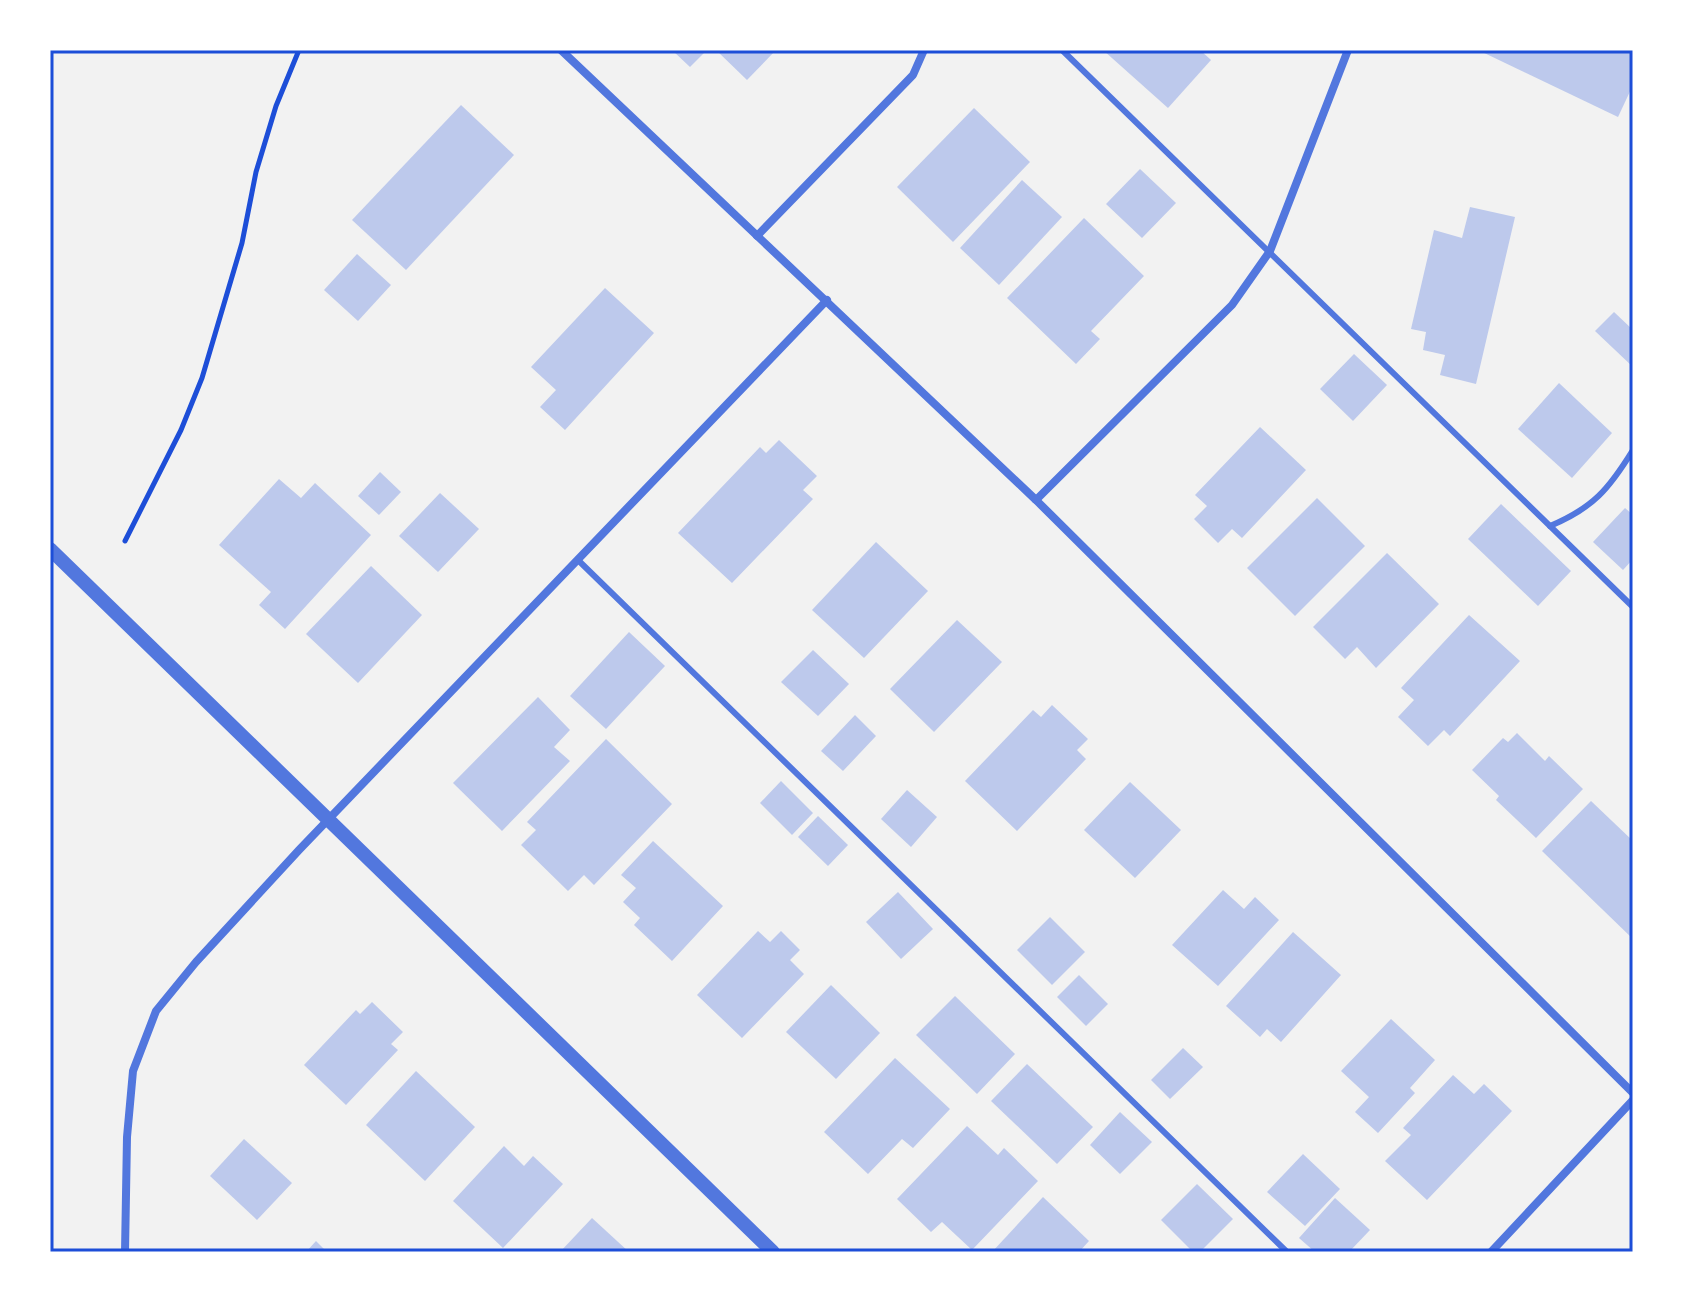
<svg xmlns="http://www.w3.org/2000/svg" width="1683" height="1302" viewBox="0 0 1683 1302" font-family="'Exo 2',sans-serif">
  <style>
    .building { fill: #bdc9ec }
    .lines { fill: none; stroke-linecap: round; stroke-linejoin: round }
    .path { stroke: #1d4ed8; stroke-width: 5 }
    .service { stroke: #5277de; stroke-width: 6 }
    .minor { stroke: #5277de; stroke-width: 8 }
    .tertiary { stroke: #5277de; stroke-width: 14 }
    .neatline { fill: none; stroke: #1d4ed8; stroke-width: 3 }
  </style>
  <rect width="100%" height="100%" fill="#f2f2f2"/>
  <g class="building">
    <polygon points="672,50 707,50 690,67"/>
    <polygon points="716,50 776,50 747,80"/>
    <polygon points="1103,50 1200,50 1211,60 1168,108"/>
    <polygon points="1478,50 1633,50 1633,85 1618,117"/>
    <polygon points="461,105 514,155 406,270 352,220"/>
    <polygon points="974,108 1030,162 953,242 897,187"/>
    <polygon points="1140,169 1176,203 1142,238 1106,204"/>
    <polygon points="1022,180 1062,217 999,285 960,248"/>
    <polygon points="1470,207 1515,217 1476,384 1440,375 1445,355 1423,350 1426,332 1411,329 1434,230 1462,238"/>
    <polygon points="1084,218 1144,276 1091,331 1100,339 1076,364 1007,298"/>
    <polygon points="357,254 391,285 358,321 324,290"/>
    <polygon points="605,288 654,333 565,430 540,407 556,390 531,367"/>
    <polygon points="1614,312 1633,330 1633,367 1595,331"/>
    <polygon points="1354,354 1387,385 1353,421 1320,389"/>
    <polygon points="1559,383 1612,433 1572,478 1518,429"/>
    <polygon points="1260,427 1306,470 1242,538 1232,529 1218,543 1194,519 1207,506 1195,495"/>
    <polygon points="779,440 817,476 803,490 813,499 732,583 678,533 760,447 766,453"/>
    <polygon points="380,472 401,492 379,515 358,496"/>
    <polygon points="279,479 301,498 315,483 371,535 285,629 259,605 271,592 219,545"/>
    <polygon points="440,493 479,529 438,572 399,536"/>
    <polygon points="1317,498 1365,546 1295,616 1247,568"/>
    <polygon points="1501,504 1571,571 1538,606 1468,539"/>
    <polygon points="1625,508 1633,515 1633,559 1623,570 1593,542"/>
    <polygon points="876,542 928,591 864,658 812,610"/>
    <polygon points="1387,553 1439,604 1376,668 1357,647 1345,659 1313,627"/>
    <polygon points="371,566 422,615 358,683 306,634"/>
    <polygon points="1469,615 1520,661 1450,736 1444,730 1428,746 1398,717 1414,700 1401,688"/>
    <polygon points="957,620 1002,662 934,732 890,689"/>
    <polygon points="629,632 665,666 606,729 570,696"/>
    <polygon points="813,650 849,684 818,716 781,682"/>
    <polygon points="538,697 570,730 554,747 570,761 502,831 453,783"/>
    <polygon points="1052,705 1088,739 1077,750 1086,759 1017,831 965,781 1033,710 1041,717"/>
    <polygon points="855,715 876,736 843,771 821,751"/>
    <polygon points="1517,733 1545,761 1549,756 1583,789 1536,838 1496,800 1499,796 1472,770 1503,738 1508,742"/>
    <polygon points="606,739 672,804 594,885 584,875 568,891 521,845 536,830 527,822"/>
    <polygon points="781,781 813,813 792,835 760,803"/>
    <polygon points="1130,782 1181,830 1135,878 1084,830"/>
    <polygon points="907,790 937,817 911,847 881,819"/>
    <polygon points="1591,801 1633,841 1633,939 1542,851"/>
    <polygon points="818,816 848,845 828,866 798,837"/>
    <polygon points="653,841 723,906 672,961 634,925 640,918 623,902 636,888 621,875"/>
    <polygon points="1223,890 1244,909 1255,897 1279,920 1218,986 1172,945"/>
    <polygon points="898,892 933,929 901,959 866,922"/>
    <polygon points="1050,917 1085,952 1052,985 1017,950"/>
    <polygon points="758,931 770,942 781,931 800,950 790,960 804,974 742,1038 697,995"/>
    <polygon points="1293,932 1341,975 1281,1042 1267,1029 1260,1037 1226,1006"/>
    <polygon points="1079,975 1108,1004 1086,1026 1057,997"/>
    <polygon points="831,985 880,1033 836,1079 786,1032"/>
    <polygon points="955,996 1015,1054 977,1094 916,1035"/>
    <polygon points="372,1002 403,1032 391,1044 398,1050 346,1105 304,1065 356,1010 360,1014"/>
    <polygon points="1391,1019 1435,1060 1410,1088 1415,1093 1378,1133 1355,1112 1369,1097 1341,1071"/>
    <polygon points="1183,1048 1203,1067 1170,1099 1151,1080"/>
    <polygon points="895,1058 950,1109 913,1148 902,1139 868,1174 824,1132"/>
    <polygon points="1027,1064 1093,1127 1057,1164 991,1101"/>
    <polygon points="416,1071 475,1127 425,1181 366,1125"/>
    <polygon points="1453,1075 1474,1094 1484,1084 1512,1111 1427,1200 1385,1161 1411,1135 1403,1128"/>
    <polygon points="1120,1112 1152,1142 1120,1174 1090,1145"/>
    <polygon points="967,1126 998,1155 1004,1148 1038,1181 972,1250 942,1222 931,1232 897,1199"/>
    <polygon points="244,1139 292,1183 257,1220 210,1176"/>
    <polygon points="504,1146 524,1166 533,1156 563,1184 503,1248 453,1201"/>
    <polygon points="1303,1154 1340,1189 1305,1226 1267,1192"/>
    <polygon points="1197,1184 1233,1219 1200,1252 1193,1252 1161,1220"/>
    <polygon points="1043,1197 1089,1241 1079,1252 992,1252"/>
    <polygon points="1335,1198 1370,1230 1349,1252 1315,1252 1299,1238"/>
    <polygon points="592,1218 629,1252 560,1252"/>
    <polygon points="316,1241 327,1252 306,1252"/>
  </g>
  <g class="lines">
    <polyline class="path" points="125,541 181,430 202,378 242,243 256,172 276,106 299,50"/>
    <g class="service">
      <polyline points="1062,50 1633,607"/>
      <path d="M1550 526C1593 508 1609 489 1633 450"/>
      <polyline points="580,562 1287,1252"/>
    </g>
    <g class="minor">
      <polyline points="561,50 1036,500 1633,1093"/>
      <polyline points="757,236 913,75 924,50"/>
      <polyline points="1036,500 1232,305 1270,251 1348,50"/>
      <polyline points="125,1252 127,1137 133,1071 156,1011 196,962 299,850 827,300"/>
      <polyline points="1491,1252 1633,1100"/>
    </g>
    <polyline class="tertiary" points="50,549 773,1252"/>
  </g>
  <rect width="1683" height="1302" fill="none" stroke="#ffffff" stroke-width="104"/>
  <rect x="52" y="52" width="1579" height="1198" class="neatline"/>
</svg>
